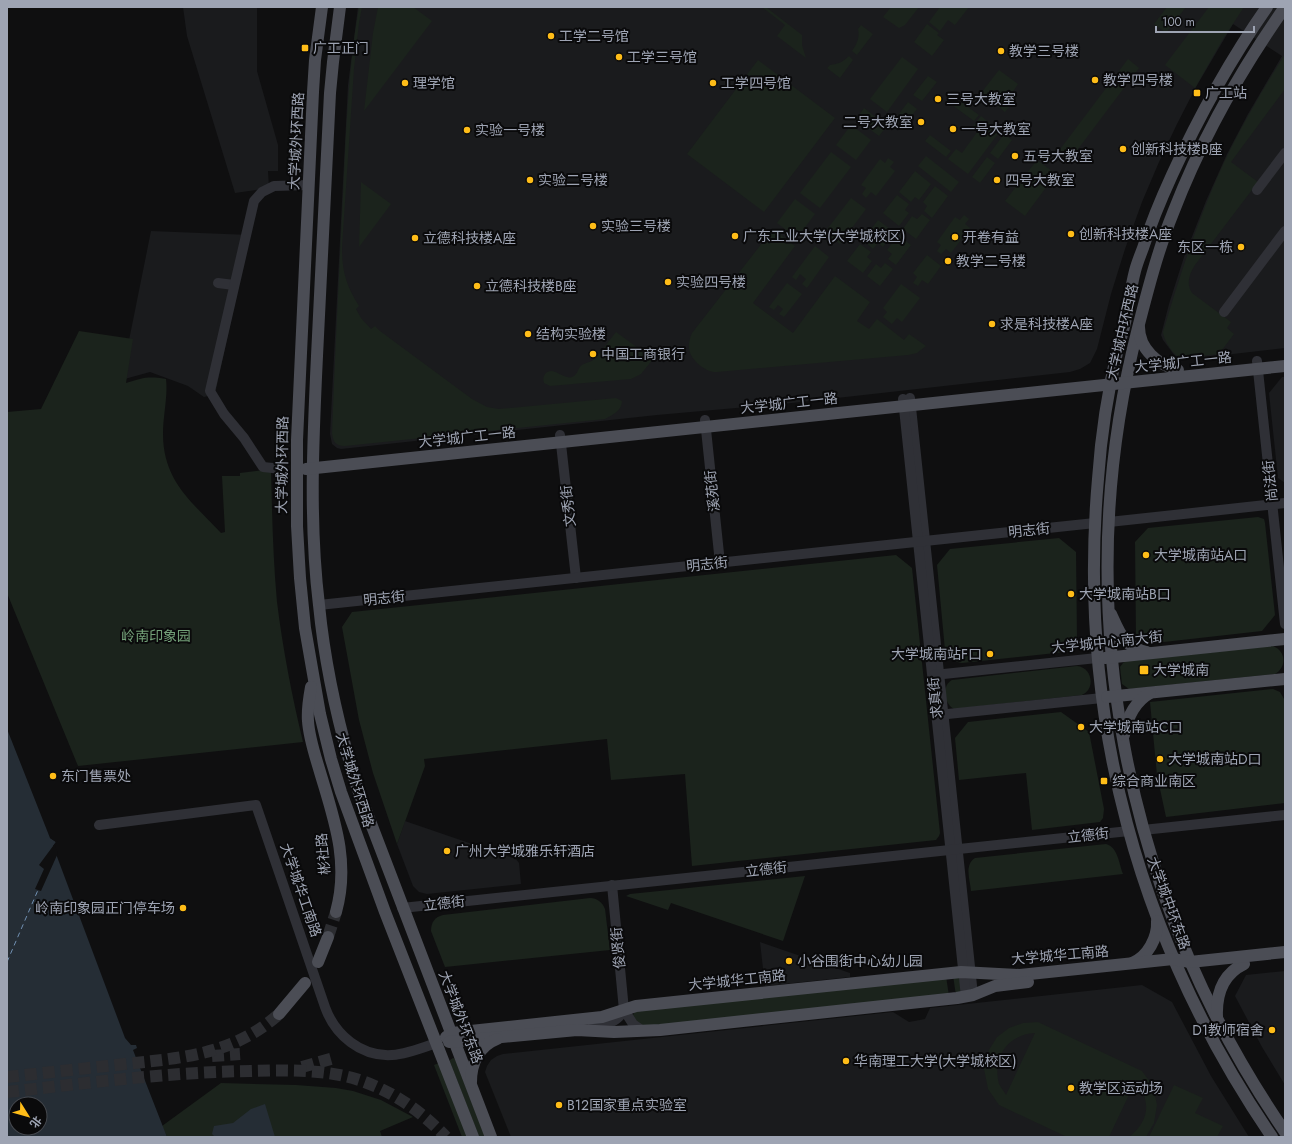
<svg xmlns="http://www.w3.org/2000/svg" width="1292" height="1144" viewBox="0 0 1292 1144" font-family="Jost,'Noto Sans SC',sans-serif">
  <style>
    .built { fill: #1a1b1d }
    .green { fill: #1b231c; fill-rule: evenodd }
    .water { fill: #252d35; fill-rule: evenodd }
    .pier { fill: #0f0f10 }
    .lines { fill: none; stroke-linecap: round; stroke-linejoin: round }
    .ferry { stroke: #7190b2; stroke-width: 1; stroke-dasharray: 5 4; stroke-linecap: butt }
    .major-tunnel { stroke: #2c2d31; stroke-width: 12; stroke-dasharray: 12 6; stroke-linecap: butt }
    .minor { stroke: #2f3036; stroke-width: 10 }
    .major { stroke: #4b4d55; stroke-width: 12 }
    .poi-dot { fill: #ffbd18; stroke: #0a0a0b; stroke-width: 1.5 }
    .labels { text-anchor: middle; stroke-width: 4; stroke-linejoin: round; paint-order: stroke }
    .poi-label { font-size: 14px; fill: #9ea4b3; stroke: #0a0a0b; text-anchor: start }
    .street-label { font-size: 14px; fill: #9ea4b3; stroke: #0a0a0b }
    .park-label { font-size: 14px; fill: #73a078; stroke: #0a0a0b }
  </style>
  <rect width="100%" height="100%" fill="#0f0f10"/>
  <g class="built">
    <polygon points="183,7 257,7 257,71 278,145 278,171 268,171 269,188 235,193 187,36"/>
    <polygon points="358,7 1285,7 1285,348 1181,360 1175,356 1163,340 1161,335 1169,304 1184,257 1206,201 1227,154 1248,114 1282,56 1233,24 1196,87 1177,124 1159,162 1142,202 1125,249 1111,294 1097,349 1090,363 1080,369 1070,372 792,403 657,415 341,449 337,448 332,444 330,434 348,85"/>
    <polygon points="151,231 250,235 215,394 204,397 188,386 150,372 121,380"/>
    <polygon points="1282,377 1285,377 1285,483 1278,478 1269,393"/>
    <polygon points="405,821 516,859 519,863 521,884 427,894 419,892 413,886 397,844"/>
    <polygon points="760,942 850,973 850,977 765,986"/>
    <polygon points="1285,971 1285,1085 1262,1047 1235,996 1246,975"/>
    <polygon points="1142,985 1172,1002 1211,1076 1249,1137 511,1137 485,1072 487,1066 491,1060 497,1056 503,1054 893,1012 909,1022 925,1019 930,1008"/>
  </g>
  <g class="green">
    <path d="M359 7H362L359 23 354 69 342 247C342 272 346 285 359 306L356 309 361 318 371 329 375 326 380 331 472 399 487 407 499 409 616 398 622 401C622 411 612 415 605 419L345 446C336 446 333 442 332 433 335 354 339 274 343 194 346 132 348 69 359 7Z"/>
    <polygon points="378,7 413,7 432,21 364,111 373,33"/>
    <polygon points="762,7 767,7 767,8 802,35 802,45 806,58 777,36 785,25"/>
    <polygon points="891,7 919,7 905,25 899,28 883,17"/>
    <polygon points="940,7 969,7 955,25 948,20 940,31 929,22"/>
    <polygon points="1167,7 1186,7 1166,33 1154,24"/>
    <polygon points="1209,7 1244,7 1223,39 1195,88 1165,65"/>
    <polygon points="927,24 939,33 937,35 944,40 932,56 914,42"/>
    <path d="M861 25 873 34 857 55 852 51C857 44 860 37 858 29Z"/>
    <path d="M1285 54V89L1231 162 1258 182 1195 265C1189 274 1186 284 1192 293L1231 322 1227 328 1234 334 1219 354 1181 358C1173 355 1164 341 1163 332 1181 271 1201 210 1229 152 1246 118 1265 86 1285 54Z"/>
    <path d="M849 56 853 60 840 78 827 68 830 65C838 64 843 62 849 56Z"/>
    <polygon points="902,57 918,69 887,112 870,99"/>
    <polygon points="1128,59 1139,68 1069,161 1058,152"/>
    <polygon points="758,60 835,118 764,212 687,154"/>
    <polygon points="999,70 1018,84 1012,93 1017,97 1005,112 981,93"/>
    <polygon points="928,76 937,82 922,101 913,95"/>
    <polygon points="957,99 979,115 974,121 952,105"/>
    <polygon points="908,102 917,109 904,126 895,119"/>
    <polygon points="864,108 887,126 879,136 856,119"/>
    <polygon points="981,116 1000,131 968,174 948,159 956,149 962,153 978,131 973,126"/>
    <polygon points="851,125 871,140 856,160 836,145"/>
    <polygon points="1004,134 1012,140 998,159 990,153"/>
    <polygon points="930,135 951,151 946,157 925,141"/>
    <polygon points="831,152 851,167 820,208 800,193"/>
    <polygon points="926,156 959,182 951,192 918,166"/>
    <polygon points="987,157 995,163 980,183 972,177"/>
    <polygon points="888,158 894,162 890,167 895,171 876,196 871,192 866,198 862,194 866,188 861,185 880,159 885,163"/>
    <polygon points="1037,160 1056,174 1025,216 1005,201"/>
    <polygon points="915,171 931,184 919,200 915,197 911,202 899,192"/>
    <polygon points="361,182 391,204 359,247"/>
    <polygon points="935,186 948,196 932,218 924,211 927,206 923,202"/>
    <polygon points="897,195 909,204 905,210 909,213 899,226 883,213"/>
    <polygon points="851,198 866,209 840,244 835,240 830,245 826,241 830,236 825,232"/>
    <polygon points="795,199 815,214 797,238 777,223"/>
    <polygon points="922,214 930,220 916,239 903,229 912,216 917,219"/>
    <polygon points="964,215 969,219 965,224 970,228 951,253 946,249 941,254 937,251 941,245 937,242 955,217 960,220"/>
    <polygon points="878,220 894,232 883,247 878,243 873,249 863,240"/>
    <path d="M773 229 795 246 753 303 793 333 835 276 870 302 857 321 869 329 877 319 904 340 909 334 926 346 917 353 908 355 717 372C710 372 707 370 702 367 690 358 685 348 692 333Z"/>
    <polygon points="898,235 911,245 896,265 888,259 892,254 887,250"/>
    <polygon points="860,244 871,252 867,257 872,261 863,273 847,261"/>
    <polygon points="815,246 829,257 807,288 802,284 806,279 800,274 796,280 792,277"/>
    <polygon points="927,255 941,266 928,284 922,280 918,286 913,283 917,277 913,273"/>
    <polygon points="885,263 893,269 880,286 867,276 876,264 881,268"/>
    <polygon points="787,283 802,294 784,317 779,314 783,309 778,305 774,310 769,307"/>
    <polygon points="901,284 920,298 902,322 897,318 892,324 883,317 887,312 883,308"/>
    <path d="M79 331 133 339 126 383C143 378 147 376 166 379 168 397 163 415 163 434 163 481 192 502 221 533L225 532 222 476H240V473L271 469C272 513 273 558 277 602 283 650 292 696 303 742L78 766 7 593V412L41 409Z"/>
    <path d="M616 332 653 359 641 374 631 379 550 386 544 383C543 380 543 377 545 374 553 365 563 380 572 377 579 374 577 368 582 365 587 362 592 362 596 358Z"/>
    <polygon points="1258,517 1264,519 1265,523 1275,615 1262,631 1155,643 1145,641 1136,637 1135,542 1148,528"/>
    <path d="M1059 538 1076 552 1077 639C1076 646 1072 651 1065 652L962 663C954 662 948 657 945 650L937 565 950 549Z"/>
    <polygon points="896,555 912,568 940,833 939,836 936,840 692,866 685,774 611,780 607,739 424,759 425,766 397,844 373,773 359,720 342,627 352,612"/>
    <path d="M1273 646C1286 651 1287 667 1275 674L1129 689 1122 684 1120 667 1123 663 1126 661Z"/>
    <path d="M1077 666C1092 667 1096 689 1082 695L954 709C944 704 941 686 952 680Z"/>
    <polygon points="1273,689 1280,692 1284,699 1285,803 1166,817 1157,775 1150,702"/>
    <polygon points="1061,712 1089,732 1104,809 1103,818 1100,822 1032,830 1026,773 959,780 955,738 968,722"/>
    <path d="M1106 844C1118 847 1119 864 1123 874L971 891C970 880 964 865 975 858Z"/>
    <polygon points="805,876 783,941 671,903 668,910 626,896 630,894"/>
    <path d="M590 898C597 898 602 902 605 909L610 950 445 967 431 931C431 922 435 917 443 915Z"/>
    <polygon points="953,975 959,977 962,990 956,996"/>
    <polygon points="946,976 949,996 656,1027 640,1025 632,1017 634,1013 638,1009"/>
    <path d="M1038 1022 1142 1071 1153 1086 1157 1105 1154 1123 1146 1137H1129C1150 1120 1151 1102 1136 1080L1109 1137H1067L999 1105 988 1089 984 1069 989 1050 997 1037 1009 1028 1023 1023ZM1035 1033 1006 1095C1004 1091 1001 1088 999 1084 997 1077 997 1069 998 1062 1003 1044 1017 1034 1035 1033Z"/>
    <polygon points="453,1058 455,1059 485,1137 479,1137 450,1062 450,1060"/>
    <polygon points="439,1063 468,1137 462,1137 434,1065"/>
    <polygon points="221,1083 296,1085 336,1088 353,1091 381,1100 413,1117 380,1131 382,1137 167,1137 162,1126"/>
    <polygon points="1174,1085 1203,1098 1195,1113 1223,1126 1217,1137 1149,1137"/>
  </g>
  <g class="water">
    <path d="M7 729 50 838 56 842 53 846 125 1038 131 1045H136L137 1048 133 1050 167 1137H7ZM16 1104H40V1128H16Z"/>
    <polygon points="265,1104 275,1137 215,1137 212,1134 214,1126 233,1123 251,1109"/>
  </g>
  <polygon class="pier" points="52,836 58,841 55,846 58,853 41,891 35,889 44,869 39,865 56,842 50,838"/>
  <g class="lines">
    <polyline class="ferry" points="7,962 38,890"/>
    <g class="major-tunnel">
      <polyline points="328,937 336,912"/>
      <polyline points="212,1056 240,1054"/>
      <polyline points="302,1067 334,1058"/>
      <path d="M7 1077C43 1073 80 1069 116 1065 177 1058 231 1057 279 1014"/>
      <path d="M7 1092C88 1083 169 1072 251 1071 285 1070 322 1069 356 1079 391 1090 421 1111 446 1137"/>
    </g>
    <g class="minor">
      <polyline points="1257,190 1285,153"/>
      <polyline points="218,283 234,285"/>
      <polyline points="1224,312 1285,231"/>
      <polyline points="1257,361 1285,624"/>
      <polyline points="910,398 973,995"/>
      <polyline points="903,399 966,997"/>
      <polyline points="705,420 720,563"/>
      <polyline points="560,435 576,578"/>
      <polyline points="282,469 263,467 244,438 224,414 210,391 254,201 262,192 274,186 308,185"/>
      <polyline points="1109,522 1285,503"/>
      <polyline points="319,605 1095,523"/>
      <polyline points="934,675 1097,658"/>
      <polyline points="938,715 1102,698"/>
      <path d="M99 825 256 805 325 1007C335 1035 361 1057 392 1055 407 1054 422 1048 436 1043"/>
      <polyline points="1143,830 1285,815"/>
      <polyline points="612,885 624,1010 633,1024 643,1031"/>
      <polyline points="402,908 1129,831"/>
      <path d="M592 1027C605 1025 617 1023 624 1010"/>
    </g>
    <g class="major">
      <polyline points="322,7 315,60 313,92 297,440 297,526 300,578 305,628 320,714 331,759 341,792 385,912 473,1137"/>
      <path d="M340 7 333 62 330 93C326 181 321 268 317 356 313 439 309 523 319 605 325 667 339 728 357 787L491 1137"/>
      <path d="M1267 7C1230 60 1199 116 1172 175 1161 199 1151 223 1143 248 1140 256 1137 263 1135 271 1131 286 1129 303 1126 318 1124 328 1121 338 1118 348 1108 390 1101 435 1098 479 1077 716 1138 941 1272 1137"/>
      <path d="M1285 7C1240 71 1201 140 1173 213 1158 250 1148 289 1138 328 1067 605 1123 896 1285 1132"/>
      <path d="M1139 327C1139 349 1158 365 1178 370"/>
      <polyline points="306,469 1285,366"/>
      <path d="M1111 614C1120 634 1124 647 1147 652"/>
      <polyline points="1105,658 1285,639"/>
      <path d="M311 687C309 698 307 710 308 721 309 738 315 755 320 772 334 819 350 862 336 912"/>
      <polyline points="1107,697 1285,679"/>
      <path d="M1124 735C1127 719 1134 702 1150 693"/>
      <polyline points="318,962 328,937"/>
      <path d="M1132 963C1148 957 1158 937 1157 921"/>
      <polyline points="279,1014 305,983"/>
      <path d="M1217 1017C1216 994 1223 974 1244 964"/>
      <polyline points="446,1037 452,1033 602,1017 636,1006 961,972 1020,975 1173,959 1190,962 1285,952"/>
      <polyline points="449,1042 577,1030 614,1032 660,1030 957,998 973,995 995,986 1028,982"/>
      <path d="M471 1082C471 1063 479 1046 497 1039"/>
    </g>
  </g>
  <g class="poi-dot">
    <circle cx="551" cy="36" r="4"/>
    <rect x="301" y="44" width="8" height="8" rx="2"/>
    <circle cx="1001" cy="51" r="4"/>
    <circle cx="619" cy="57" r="4"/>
    <circle cx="1095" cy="80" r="4"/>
    <circle cx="405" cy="83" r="4"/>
    <circle cx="713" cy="83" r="4"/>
    <rect x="1193" y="89" width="8" height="8" rx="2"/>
    <circle cx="938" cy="99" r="4"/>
    <circle cx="921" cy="122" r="4"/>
    <circle cx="953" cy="129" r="4"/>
    <circle cx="467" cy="130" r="4"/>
    <circle cx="1123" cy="149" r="4"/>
    <circle cx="1015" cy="156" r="4"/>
    <circle cx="530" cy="180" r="4"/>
    <circle cx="997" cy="180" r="4"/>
    <circle cx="593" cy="226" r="4"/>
    <circle cx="1071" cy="234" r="4"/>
    <circle cx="735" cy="236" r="4"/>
    <circle cx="955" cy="237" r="4"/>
    <circle cx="415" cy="238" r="4"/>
    <circle cx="1241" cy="247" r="4"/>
    <circle cx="948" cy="261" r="4"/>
    <circle cx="668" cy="282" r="4"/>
    <circle cx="477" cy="286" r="4"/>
    <circle cx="992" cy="324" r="4"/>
    <circle cx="528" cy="334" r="4"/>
    <circle cx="593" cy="354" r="4"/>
    <circle cx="1146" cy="555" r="4"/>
    <circle cx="1071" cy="594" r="4"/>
    <circle cx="990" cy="654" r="4"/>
    <rect x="1139" y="665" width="10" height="10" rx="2"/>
    <circle cx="1081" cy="727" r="4"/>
    <circle cx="1160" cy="759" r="4"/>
    <circle cx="53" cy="776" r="4"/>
    <rect x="1100" y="777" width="8" height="8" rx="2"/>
    <circle cx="447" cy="851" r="4"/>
    <circle cx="183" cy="908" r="4"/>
    <circle cx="789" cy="961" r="4"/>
    <circle cx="1272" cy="1030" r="4"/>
    <circle cx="846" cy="1061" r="4"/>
    <circle cx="1071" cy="1088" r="4"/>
    <circle cx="559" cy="1105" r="4"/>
  </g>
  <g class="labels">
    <g class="poi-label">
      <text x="559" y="41">工学二号馆</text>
      <text x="313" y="53">广工正门</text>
      <text x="1009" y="56">教学三号楼</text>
      <text x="627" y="62">工学三号馆</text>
      <text x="1103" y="85">教学四号楼</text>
      <text x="413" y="88">理学馆</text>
      <text x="721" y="88">工学四号馆</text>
      <text x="1205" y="98">广工站</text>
      <text x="946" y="104">三号大教室</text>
      <text x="913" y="127" text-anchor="end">二号大教室</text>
      <text x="961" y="134">一号大教室</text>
      <text x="475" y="135">实验一号楼</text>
      <text x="1131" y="154">创新科技楼B座</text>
      <text x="1023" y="161">五号大教室</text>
      <text x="538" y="185">实验二号楼</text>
      <text x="1005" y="185">四号大教室</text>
      <text x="601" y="231">实验三号楼</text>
      <text x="1079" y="239">创新科技楼A座</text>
      <text x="743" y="241">广东工业大学(大学城校区)</text>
      <text x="963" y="242">开卷有益</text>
      <text x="423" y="243">立德科技楼A座</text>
      <text x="1233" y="252" text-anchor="end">东区一栋</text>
      <text x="956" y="266">教学二号楼</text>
      <text x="676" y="287">实验四号楼</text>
      <text x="485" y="291">立德科技楼B座</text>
      <text x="1000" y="329">求是科技楼A座</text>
      <text x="536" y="339">结构实验楼</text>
      <text x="601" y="359">中国工商银行</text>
      <text x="1154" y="560">大学城南站A口</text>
      <text x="1079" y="599">大学城南站B口</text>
      <text x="982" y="659" text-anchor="end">大学城南站F口</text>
      <text x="1153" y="675">大学城南</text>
      <text x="1089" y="732">大学城南站C口</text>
      <text x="1168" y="764">大学城南站D口</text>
      <text x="61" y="781">东门售票处</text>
      <text x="1112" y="786">综合商业南区</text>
      <text x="455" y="856">广州大学城雅乐轩酒店</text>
      <text x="175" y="913" text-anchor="end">岭南印象园正门停车场</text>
      <text x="797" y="966">小谷围街中心幼儿园</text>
      <text x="1264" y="1035" text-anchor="end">D1教师宿舍</text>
      <text x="854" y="1066">华南理工大学(大学城校区)</text>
      <text x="1079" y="1093">教学区运动场</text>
      <text x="567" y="1110">B12国家重点实验室</text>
    </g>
    <g class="street-label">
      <text transform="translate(296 141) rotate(-87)" y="5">大学城外环西路</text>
      <text transform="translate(1122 332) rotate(-77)" y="5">大学城中环西路</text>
      <text transform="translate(1183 362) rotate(-6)" y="5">大学城广工一路</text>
      <text transform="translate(789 403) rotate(-6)" y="5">大学城广工一路</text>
      <text transform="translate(467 437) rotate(-6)" y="5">大学城广工一路</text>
      <text transform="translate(282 465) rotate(-89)" y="5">大学城外环西路</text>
      <text transform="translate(1270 481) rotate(-96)" y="5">尚法街</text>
      <text transform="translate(712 491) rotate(-96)" y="5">溪苑街</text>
      <text transform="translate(568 506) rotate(-96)" y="5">文秀街</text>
      <text transform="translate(1029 530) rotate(-6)" y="5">明志街</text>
      <text transform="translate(707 564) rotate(-6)" y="5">明志街</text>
      <text transform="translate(384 598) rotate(-6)" y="5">明志街</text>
      <text transform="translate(1107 642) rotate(-6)" y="5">大学城中心南大街</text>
      <text transform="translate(935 698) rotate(-96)" y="5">求真街</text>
      <text transform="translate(355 780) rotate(73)" y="5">大学城外环西路</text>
      <text transform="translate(1088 835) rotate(-6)" y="5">立德街</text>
      <text transform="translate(323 854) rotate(-95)" y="5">彬社路</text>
      <text transform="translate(766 869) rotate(-6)" y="5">立德街</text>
      <text transform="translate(301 890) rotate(71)" y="5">大学城华工南路</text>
      <text transform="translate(444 903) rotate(-6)" y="5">立德街</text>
      <text transform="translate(1169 903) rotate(70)" y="5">大学城中环东路</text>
      <text transform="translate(618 948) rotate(-95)" y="5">俊贤街</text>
      <text transform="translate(1060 955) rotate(-5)" y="5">大学城华工南路</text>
      <text transform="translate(737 980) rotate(-6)" y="5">大学城华工南路</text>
      <text transform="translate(461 1017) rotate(69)" y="5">大学城外环东路</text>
    </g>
    <g class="park-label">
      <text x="156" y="641">岭南印象园</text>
    </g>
  </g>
  <rect width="1292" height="1144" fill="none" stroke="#9ea4b3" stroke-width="16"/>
  <g transform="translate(28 1116) rotate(127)"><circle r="19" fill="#0a0a0b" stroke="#45484e"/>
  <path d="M0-3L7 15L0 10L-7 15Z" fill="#ffbd18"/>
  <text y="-6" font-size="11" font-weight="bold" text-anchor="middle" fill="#9ea4b3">北</text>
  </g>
  <path d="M1156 26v6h98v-6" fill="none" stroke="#9ea4b3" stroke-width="2"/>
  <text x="1162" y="26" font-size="12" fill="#9ea4b3" stroke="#0a0a0b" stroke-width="3" paint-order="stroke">100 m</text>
</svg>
